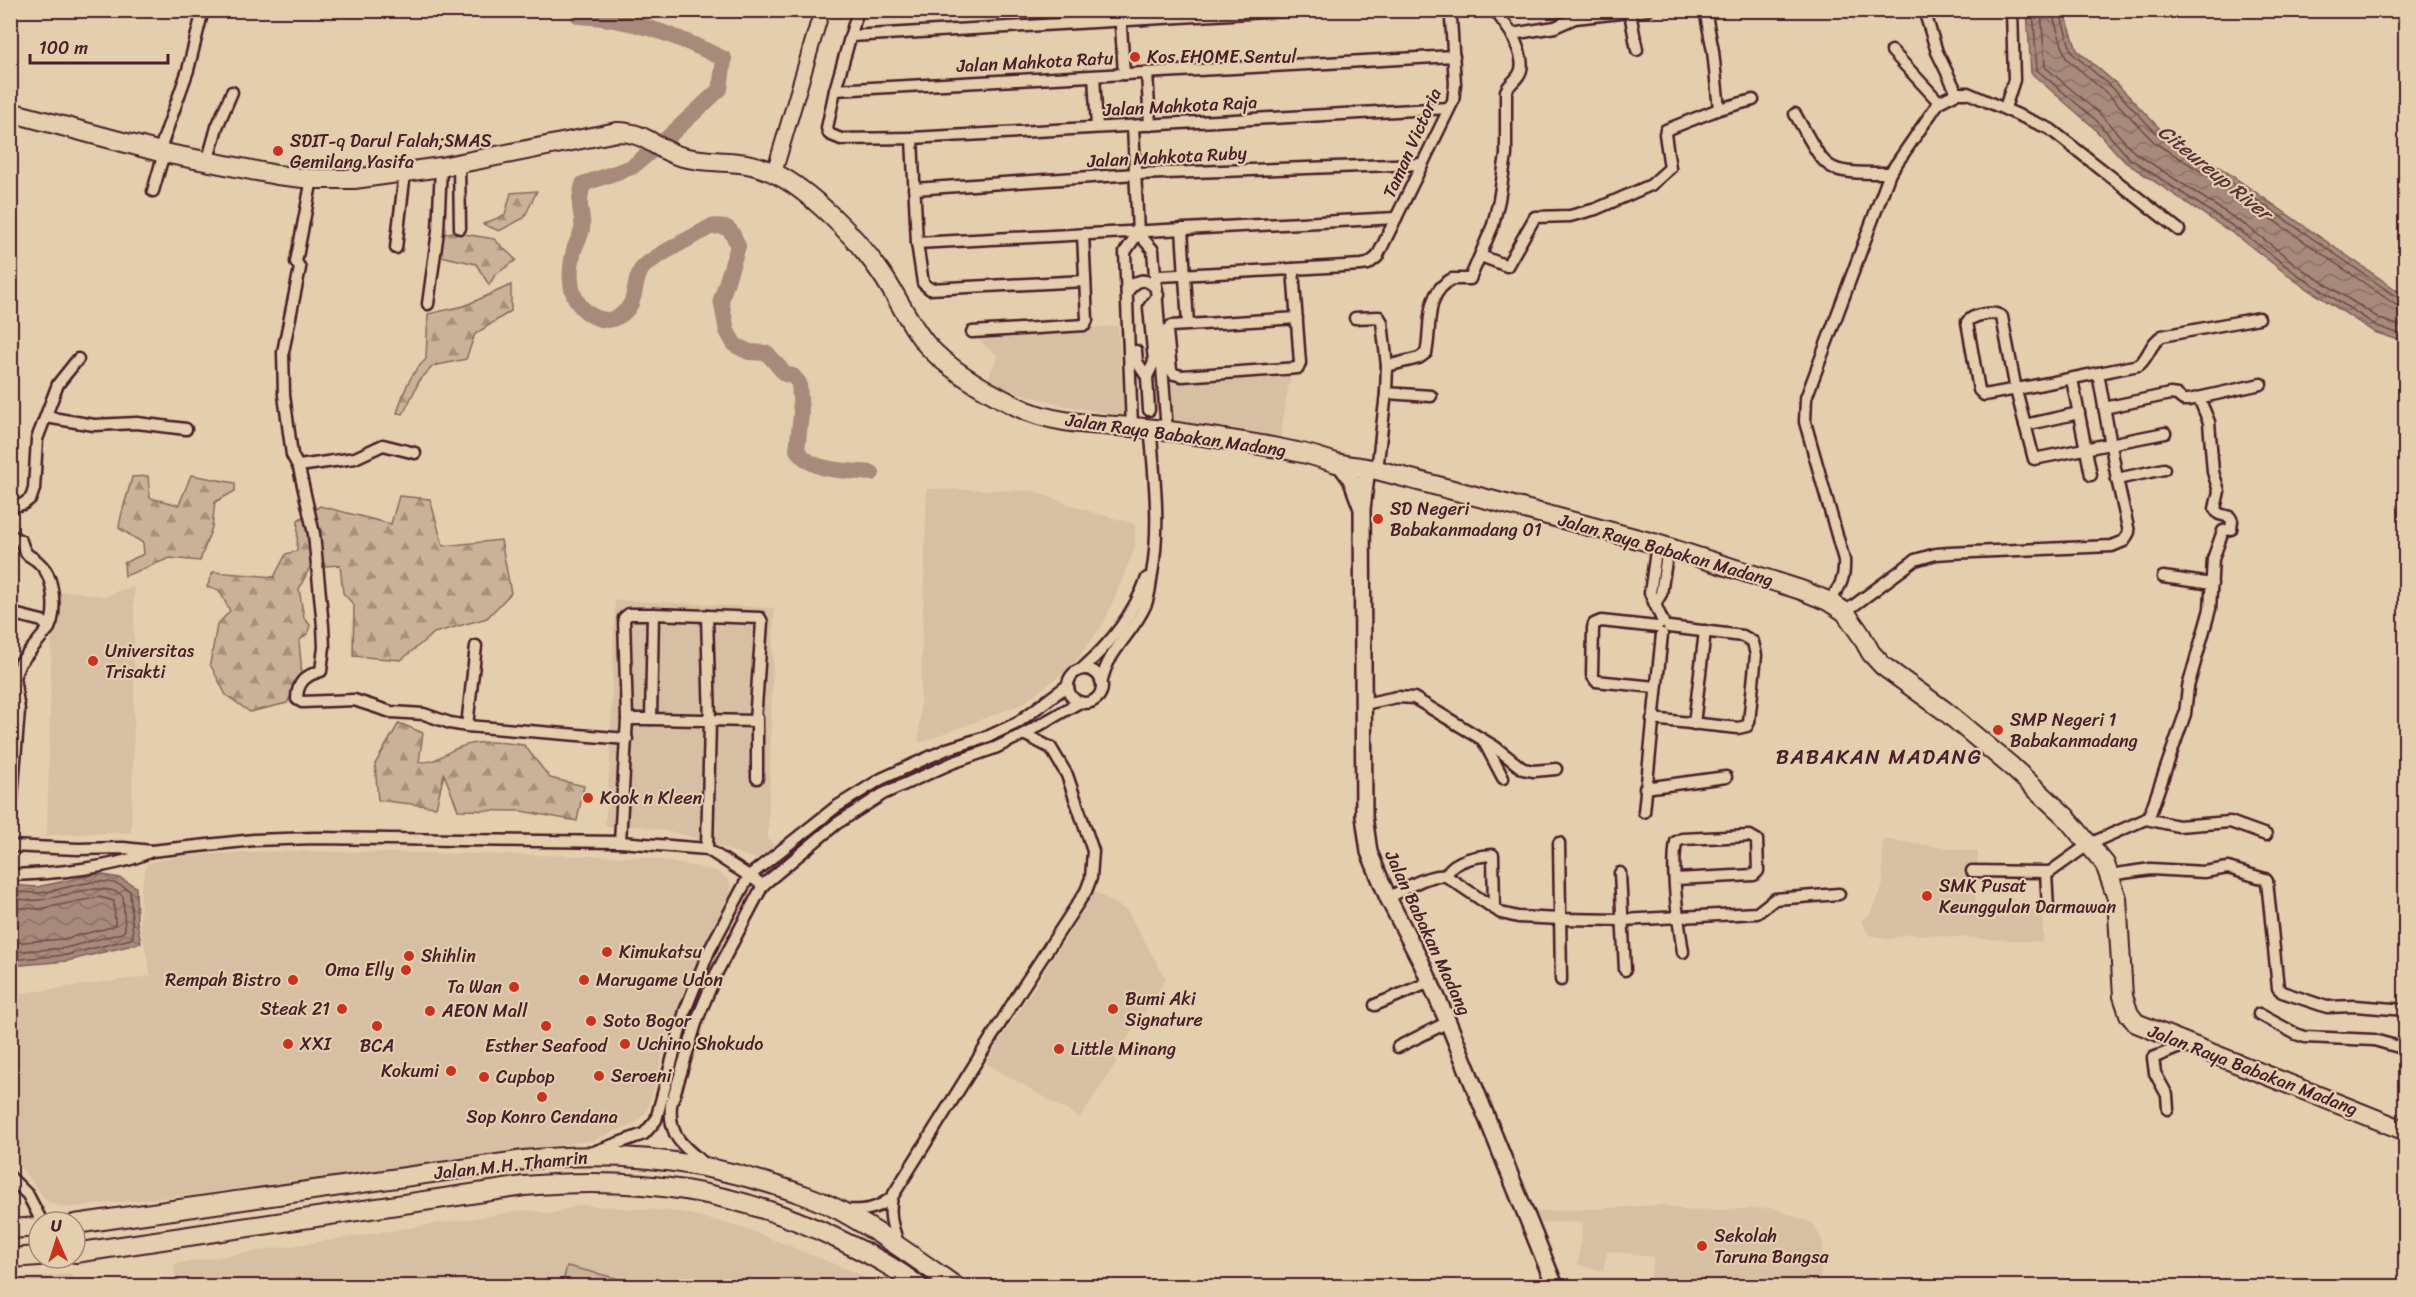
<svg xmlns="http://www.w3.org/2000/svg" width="2416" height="1297" viewBox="0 0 2416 1297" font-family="Sriracha,sans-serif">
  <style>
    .built { fill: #d6bfa2 }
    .forest { fill: url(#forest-firs); stroke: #8a6862; stroke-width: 1.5 }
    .garden { fill: #cab298; stroke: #8a6862; stroke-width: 1.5 }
    .water { fill: url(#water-waves); stroke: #825f5a; stroke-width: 1.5 }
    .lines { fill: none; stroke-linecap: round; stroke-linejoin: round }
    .shore { stroke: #6f4a4b; stroke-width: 1.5 }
    .river { stroke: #a78a7a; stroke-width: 16 }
    .minor-casing { stroke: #4a1f2b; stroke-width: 15 }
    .tertiary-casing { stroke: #4a1f2b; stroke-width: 18 }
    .secondary-casing { stroke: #4a1f2b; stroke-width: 20 }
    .primary-casing { stroke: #4a1f2b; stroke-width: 22 }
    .minor { stroke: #e3cead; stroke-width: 10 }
    .tertiary { stroke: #e3cead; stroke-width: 14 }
    .secondary { stroke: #e3cead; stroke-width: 15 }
    .primary { stroke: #e3cead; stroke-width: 18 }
    .poi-dot { fill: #c8321e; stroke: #e3cead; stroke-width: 2 }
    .labels { text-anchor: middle; stroke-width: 4.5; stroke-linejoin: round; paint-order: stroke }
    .poi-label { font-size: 18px; fill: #4a1f2b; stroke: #e3cead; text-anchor: start }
    .street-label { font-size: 18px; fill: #4a1f2b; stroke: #e3cead }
    .water-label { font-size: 20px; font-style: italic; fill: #5d343b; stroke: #e3cead }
    .quarter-label { font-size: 21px; letter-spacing: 1.5px; fill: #4a1f2b; stroke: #e3cead }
  </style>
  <defs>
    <pattern id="forest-firs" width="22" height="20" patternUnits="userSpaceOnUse" patternTransform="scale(1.5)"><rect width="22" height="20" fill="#cab298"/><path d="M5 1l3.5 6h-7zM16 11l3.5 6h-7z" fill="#a6907c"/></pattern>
    <pattern id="water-waves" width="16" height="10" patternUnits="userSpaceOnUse" patternTransform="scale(1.5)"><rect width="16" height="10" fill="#a78a7a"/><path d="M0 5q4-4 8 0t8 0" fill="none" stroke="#8a7064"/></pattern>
  </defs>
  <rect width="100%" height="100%" fill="#e3cead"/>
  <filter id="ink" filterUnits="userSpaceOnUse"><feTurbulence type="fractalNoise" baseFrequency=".0167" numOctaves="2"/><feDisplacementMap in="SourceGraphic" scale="12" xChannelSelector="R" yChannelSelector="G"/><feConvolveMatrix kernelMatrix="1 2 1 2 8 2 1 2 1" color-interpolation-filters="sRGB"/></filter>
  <g filter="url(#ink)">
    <g class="built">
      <polygon points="1118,326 1124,416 1063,405 1007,390 988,379 998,356 974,336"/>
      <polygon points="1290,377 1280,437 1171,423 1169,382"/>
      <polygon points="927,489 1033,491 1088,511 1135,524 1135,547 1104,623 1071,667 1022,704 919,743"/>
      <polygon points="134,587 134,724 131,832 47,835 53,592 76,592 105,597 118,591"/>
      <polygon points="615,600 774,608 768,838 774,846 756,859 686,835 639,826 605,826 610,758"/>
      <polygon points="1882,839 1978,852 1975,907 2043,910 2043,942 1906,934 1890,939 1869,935 1861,921 1870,915 1883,886"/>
      <polygon points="287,851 644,857 717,871 729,881 731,892 726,909 671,1025 647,1111 635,1123 594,1140 191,1195 62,1208 46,1200 11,1155 10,995 151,976 140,923 141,888 147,863 186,855"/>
      <polygon points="1095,892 1127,911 1166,979 1114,1058 1117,1061 1080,1118 986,1063"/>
      <polygon points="579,1205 681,1212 747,1229 856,1273 880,1286 648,1286 567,1266 562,1286 177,1286 174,1264 526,1210 551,1214"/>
      <polygon points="1663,1205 1687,1211 1772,1208 1812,1223 1823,1242 1820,1286 1649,1286 1654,1257 1607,1251 1603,1270 1578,1265 1583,1222 1537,1223 1535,1212"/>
      <polygon points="72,1274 74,1286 11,1286 11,1279"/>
    </g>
    <g class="forest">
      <polygon points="537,191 524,218 499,231 483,224 505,215 511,193"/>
      <polygon points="452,232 494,239 516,260 495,275 489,285 476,264 440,256 442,235"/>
      <path d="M511 285V311L475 334 466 359 433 366 420 380 403 414 397 413C404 391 409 375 426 359L428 314 464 306Z"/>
      <path d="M191 475 235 483V491L215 502 212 527 200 561 170 558 125 576 124 563 144 554 143 543 119 528C121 510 128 495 132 477L148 476 150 498 179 505Z"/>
      <polygon points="399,496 430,499 443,546 501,540 511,593 487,618 434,633 401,660 353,656 354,605 343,593 340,565 310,567 299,589 304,618 310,625 308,633 299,641 302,674 287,703 250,712 226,695 210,664 217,625 230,611 219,590 207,587 213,572 274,577 286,554 297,551 298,520 320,506 391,524"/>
      <path d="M399 723 423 733 419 762C438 763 441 754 458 748 479 739 501 742 524 745L550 778 584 786 577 821 521 811 458 810 444 774 436 807 378 800 375 764Z"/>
    </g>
    <polygon class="garden" points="567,1266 648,1286 562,1286"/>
    <g class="water">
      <polygon points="2027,11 2064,11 2077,50 2119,86 2163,132 2222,169 2405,296 2405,342 2374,332 2294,280 2240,238 2125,162 2091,125 2031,73"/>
      <polygon points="98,874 120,878 136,887 137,922 141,943 67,961 11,966 11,885 37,887"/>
    </g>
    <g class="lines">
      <g class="shore">
        <polyline points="2033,10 2037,70 2096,120 2129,158 2243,233 2298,275 2377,326 2406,336"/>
        <polyline points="2041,10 2045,67 2101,115 2134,152 2248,227 2302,269 2380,319 2406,328"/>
        <polyline points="2051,10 2066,58 2110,96 2155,143 2215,180 2396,305 2406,308"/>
        <polyline points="2059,10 2072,53 2115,90 2160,137 2219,174 2400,299 2406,300"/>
        <path d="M10 891C20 892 30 893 39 893 69 890 103 870 130 891L133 936 131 939 66 955 10 960"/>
        <path d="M10 898C20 899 30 901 39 900 63 898 103 879 123 896L125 930 122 933 65 948 10 952"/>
        <polyline points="10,907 40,909 99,897 114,901 115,924 112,927 63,939 10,943"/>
      </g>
      <path class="river" d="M579 10V16C635 19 675 35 724 59L720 89 666 139 632 167 583 184C582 189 580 196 580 201 579 211 584 219 582 229 581 236 576 243 574 250 568 274 568 301 591 315 602 321 610 322 621 315 638 303 632 286 641 270 647 259 697 235 710 227 730 224 731 230 738 246L721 300 727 331 735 345 749 352 767 353 785 374 793 376 799 383 801 414 797 450C812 473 846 470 872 473"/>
      <g class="minor-casing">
        <g id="minor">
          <polyline points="858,10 835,90 827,128 829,134 841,139 912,138 917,243 923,283 930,289 1085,281"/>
          <polyline points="1120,10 1124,74"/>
          <polyline points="1495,10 1512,34 1555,27 1575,18 1648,10"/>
          <polyline points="1705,10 1713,51 1719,109"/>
          <polyline points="1924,10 1937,52 1957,93"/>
          <polyline points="1630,13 1637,50"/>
          <polyline points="851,36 1302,10"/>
          <polyline points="1892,51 1939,102"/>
          <polyline points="1147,73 1150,125"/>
          <polyline points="1094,76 1097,127"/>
          <polyline points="835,90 1454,56"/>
          <polyline points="2005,108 2014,80 2012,10"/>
          <path d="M1795 114C1829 172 1820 173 1890 173"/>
          <polyline points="1133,126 1138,233"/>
          <polyline points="912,138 1449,108"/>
          <polyline points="159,152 188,70 203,10"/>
          <polyline points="207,163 217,127 232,92"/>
          <polyline points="459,164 460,228"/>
          <path d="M312 179 296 262 300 268 283 352 284 395 292 455 299 468 314 534 323 626 324 647 321 671C306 675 297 682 297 699L302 702 354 700 391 712 424 714 450 723 467 726 627 739"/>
          <polyline points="914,189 1136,174 1422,164"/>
          <polyline points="153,191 164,153"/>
          <polyline points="1182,229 1188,324"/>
          <polyline points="1138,233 1153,250 1167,431"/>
          <polyline points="917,243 1396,218"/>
          <polyline points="396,248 405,172"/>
          <polyline points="1481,256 1507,266 1535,217 1570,216 1596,209 1651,185 1670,168 1665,134 1666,130 1719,109 1753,100"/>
          <polyline points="1160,276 1293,269"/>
          <path d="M1127 292C1137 279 1145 276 1157 289"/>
          <polyline points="428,304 438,231 441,167"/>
          <polyline points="1297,318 1171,326 1167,331 1171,370 1174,374 1182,376 1298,368 1300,363 1293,269 1361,265 1368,264 1377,257 1453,101 1455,84 1451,18 1448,10"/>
          <polyline points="1355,318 1379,317 1382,322 1387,366 1386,393 1377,470"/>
          <polyline points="972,332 1085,325 1087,320 1083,234"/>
          <polyline points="1136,351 1137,362 1147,377"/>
          <path d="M1387 366 1419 358 1426 353C1432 328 1423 294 1452 279H1470L1493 225 1499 200 1506 155V91C1509 84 1514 82 1518 76 1527 65 1517 46 1512 34"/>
          <polyline points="2072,379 2091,475"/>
          <polyline points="1386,393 1431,396"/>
          <polyline points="2104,408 2170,394 2177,395 2183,400 2189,400 2261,384"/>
          <polyline points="1149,410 1147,377 1154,362 1149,307 1158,295"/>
          <polyline points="46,417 94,425 137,423 186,429"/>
          <polyline points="2025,425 2079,413"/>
          <polyline points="1132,427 1125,252 1138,233"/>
          <path d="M2165 433 2034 459 2016 390 2002 317C1994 310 1973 315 1967 322L1979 390 1984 395C2036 386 2087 375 2139 365 2149 357 2150 343 2162 336L2259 318"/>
          <polyline points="299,466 355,458 383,445 415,453"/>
          <polyline points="2117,479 2164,469"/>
          <polyline points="10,507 23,504 31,498 34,489 37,439 58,384 78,359"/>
          <path d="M10 535 21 541C27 561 31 553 41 565 54 577 57 613 49 628"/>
          <polyline points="1657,544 1650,593 1663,622"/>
          <polyline points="2163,577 2212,584"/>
          <path d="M1828 601C1841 588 1845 577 1844 560L1805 422 1806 398 1890 173 1939 102 1957 93H1968L2050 129 2179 230"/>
          <polyline points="1655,604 1661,594 1668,548"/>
          <polyline points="1845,612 1915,560 1936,554 1950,553 2112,546 2124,541 2129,532 2117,479 2098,373"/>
          <polyline points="10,613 42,621 49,628 20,663 14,677 19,710 10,823"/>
          <polygon points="653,614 760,618 762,622 755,721 651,719"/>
          <path d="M1083 668C1112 642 1133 615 1147 578"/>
          <circle cx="1085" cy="686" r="17"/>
          <path d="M1102 680C1108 651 1133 633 1145 606 1150 596 1150 584 1152 574 1160 528 1155 483 1151 436"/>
          <polyline points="1655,687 1596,681 1592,675 1593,628 1594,624 1601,621 1657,627"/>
          <polyline points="1364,704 1397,697 1414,698 1495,747 1523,769 1534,771 1556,769"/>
          <polyline points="757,718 757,778"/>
          <polyline points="627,719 651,719"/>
          <polyline points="1652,719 1738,728 1747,726 1749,722 1756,655 1753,642 1743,636 1669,627"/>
          <polyline points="1694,724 1705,631"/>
          <polyline points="467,726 476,646"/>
          <polyline points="1483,740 1503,778"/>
          <polyline points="1645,788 1726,777"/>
          <polyline points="1644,812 1662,634"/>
          <polyline points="2146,819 2178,826 2230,822 2266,835"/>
          <polyline points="620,842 627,719 624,618 629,614 653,614"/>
          <polyline points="1559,843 1561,980"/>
          <polyline points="10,846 78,849 123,848 151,851 254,840 315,838 620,842 707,849 763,885"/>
          <polyline points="707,849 710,721 707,616"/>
          <polyline points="1972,871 2050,872 2089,844 2146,819 2150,814 2185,714 2188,687 2210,609 2213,559 2223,531 2231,529 2232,521 2230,517 2219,514 2215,509 2219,491 2213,472 2209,422 2199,398"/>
          <polyline points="1620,873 1625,970"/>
          <polyline points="2046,873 2048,908"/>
          <path d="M10 875C48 874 119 868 151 851"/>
          <polyline points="2109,875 2151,869 2204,872 2228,868 2265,879 2267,881 2278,988 2282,992 2327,1007 2355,1006 2406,1010"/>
          <path d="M1446 876C1452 860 1477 856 1493 855L1494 908"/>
          <path d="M1676 879 1754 875 1758 871 1757 840 1750 836 1682 839 1676 842C1671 873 1678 920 1683 952"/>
          <path d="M1388 898C1405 889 1426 874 1446 876L1501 913 1518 917 1561 919 1622 920 1757 913 1775 899 1839 894"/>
          <polyline points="1375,1005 1430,982"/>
          <polyline points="2259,1014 2296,1034 2305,1037 2374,1040 2406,1049"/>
          <polyline points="1398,1047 1448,1022"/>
          <polyline points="2168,1109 2167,1095 2155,1073 2153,1058 2187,1044"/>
          <polyline points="596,1151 644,1134 656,1120 685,1011 709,951 749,876 836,807 881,779 947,749 989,736 1017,723 1068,685"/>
          <path d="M706 1165C684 1147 668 1137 671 1105L697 1020 716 974 763 885 836 824 883 794 952 763 995 748 1024 734 1080 702"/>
          <polyline points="10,1177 28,1195 42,1222"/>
          <path d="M892 1197C888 1216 893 1228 899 1246"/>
          <path d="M844 1210C864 1211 877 1210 892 1197L1021 990 1086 891 1091 878 1093 851 1067 775 1051 748 1024 734"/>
        </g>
      </g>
      <g class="tertiary-casing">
        <polyline id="tertiary" points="774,173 822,10"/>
      </g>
      <g class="secondary-casing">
        <g id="secondary">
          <polyline points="1339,463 1351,479 1361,506"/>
          <polyline points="1367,468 1362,509 1364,816 1369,852 1388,898 1421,962 1448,1022 1555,1286"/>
        </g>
      </g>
      <g class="primary-casing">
        <g id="primary">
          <path d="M10 112 164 153 277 175 312 179H354L441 167 617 132C648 132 657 151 683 157 715 165 739 157 772 172 809 189 858 239 881 273 896 294 910 326 927 345 950 371 986 391 1016 406 1061 429 1115 423 1163 430 1207 437 1253 442 1297 452 1310 454 1323 459 1336 463 1350 466 1363 467 1377 470L1657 544 1801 590 1828 601 1845 612 1861 635 1871 653 1883 666 1945 711 2012 767 2065 816 2105 864 2117 898 2123 996 2129 1014 2136 1023 2406 1131"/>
          <path d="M75 1224 524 1160C610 1151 686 1158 768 1183 793 1191 818 1199 841 1211 881 1233 918 1260 955 1286"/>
          <polyline points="10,1229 39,1227"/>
          <path d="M75 1253 524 1186C639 1176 735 1189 840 1240 867 1253 895 1267 918 1286"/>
          <polyline points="10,1258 39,1256"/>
        </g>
      </g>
      <use href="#minor" class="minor"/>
      <use href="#tertiary" class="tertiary"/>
      <use href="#secondary" class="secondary"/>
      <use href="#primary" class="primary"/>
    </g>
  </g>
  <g class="poi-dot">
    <circle cx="1135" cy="57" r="6"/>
    <circle cx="278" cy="151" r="6"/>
    <circle cx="1378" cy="519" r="6"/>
    <circle cx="93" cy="661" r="6"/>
    <circle cx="1998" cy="730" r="6"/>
    <circle cx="588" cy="798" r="6"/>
    <circle cx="1927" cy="896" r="6"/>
    <circle cx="607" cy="952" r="6"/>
    <circle cx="409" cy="956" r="6"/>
    <circle cx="406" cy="970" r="6"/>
    <circle cx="293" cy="980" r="6"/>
    <circle cx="584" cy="980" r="6"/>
    <circle cx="514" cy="987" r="6"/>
    <circle cx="342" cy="1009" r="6"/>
    <circle cx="1113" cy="1009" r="6"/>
    <circle cx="430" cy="1011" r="6"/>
    <circle cx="591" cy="1021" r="6"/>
    <circle cx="377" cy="1026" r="6"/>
    <circle cx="546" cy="1026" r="6"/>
    <circle cx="288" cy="1044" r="6"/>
    <circle cx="625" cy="1044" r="6"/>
    <circle cx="1059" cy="1049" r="6"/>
    <circle cx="451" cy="1071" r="6"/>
    <circle cx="599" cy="1076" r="6"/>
    <circle cx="484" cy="1077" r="6"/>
    <circle cx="542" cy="1097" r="6"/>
    <circle cx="1702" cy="1246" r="6"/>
  </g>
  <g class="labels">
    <g class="poi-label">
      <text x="1147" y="63">Kos EHOME Sentul</text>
      <text x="290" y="147">SDIT-q Darul Falah;SMAS<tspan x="290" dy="21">Gemilang Yasifa</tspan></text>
      <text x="1390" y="515">SD Negeri<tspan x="1390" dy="21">Babakanmadang 01</tspan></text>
      <text x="105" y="657">Universitas<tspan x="105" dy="21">Trisakti</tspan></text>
      <text x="2010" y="726">SMP Negeri 1<tspan x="2010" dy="21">Babakanmadang</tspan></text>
      <text x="600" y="804">Kook n Kleen</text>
      <text x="1939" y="892">SMK Pusat<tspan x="1939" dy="21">Keunggulan Darmawan</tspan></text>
      <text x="619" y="958">Kimukatsu</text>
      <text x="421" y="962">Shihlin</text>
      <text x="394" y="976" text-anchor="end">Oma Elly</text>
      <text x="281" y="986" text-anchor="end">Rempah Bistro</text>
      <text x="596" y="986">Marugame Udon</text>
      <text x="502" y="993" text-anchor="end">Ta Wan</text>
      <text x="1125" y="1005">Bumi Aki<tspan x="1125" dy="21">Signature</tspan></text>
      <text x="330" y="1015" text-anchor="end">Steak 21</text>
      <text x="442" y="1017">AEON Mall</text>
      <text x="603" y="1027">Soto Bogor</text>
      <text x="300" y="1050">XXI</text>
      <text x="637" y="1050">Uchino Shokudo</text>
      <text x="377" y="1052" text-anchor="middle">BCA</text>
      <text x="546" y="1052" text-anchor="middle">Esther Seafood</text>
      <text x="1071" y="1055">Little Minang</text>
      <text x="439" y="1077" text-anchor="end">Kokumi</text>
      <text x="611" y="1082">Seroeni</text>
      <text x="496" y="1083">Cupbop</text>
      <text x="542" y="1123" text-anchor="middle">Sop Konro Cendana</text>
      <text x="1714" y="1242">Sekolah<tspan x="1714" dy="21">Taruna Bangsa</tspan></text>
    </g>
    <g class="street-label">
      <text transform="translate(1035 62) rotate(-3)" y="6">Jalan Mahkota Ratu</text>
      <text transform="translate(1180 106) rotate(-3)" y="6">Jalan Mahkota Raja</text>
      <text transform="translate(1412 143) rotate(-66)" y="6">Taman Victoria</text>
      <text transform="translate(1167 157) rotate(-3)" y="6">Jalan Mahkota Ruby</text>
      <text transform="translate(1176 435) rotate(8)" y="6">Jalan Raya Babakan Madang</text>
      <text transform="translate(1666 550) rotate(16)" y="6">Jalan Raya Babakan Madang</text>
      <text transform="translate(1428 933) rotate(65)" y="6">Jalan Babakan Madang</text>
      <text transform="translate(2253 1070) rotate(21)" y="6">Jalan Raya Babakan Madang</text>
      <text transform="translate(511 1165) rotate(-6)" y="6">Jalan M.H. Thamrin</text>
    </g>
    <g class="water-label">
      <text transform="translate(2215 172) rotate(39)" y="7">Citeureup River</text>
    </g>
    <g class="quarter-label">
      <text x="1879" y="764">BABAKAN MADANG</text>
    </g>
  </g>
  <rect width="2416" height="1297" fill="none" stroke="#e3cead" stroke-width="36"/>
  <rect x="18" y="18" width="2380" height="1261" fill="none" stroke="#4a1f2b" stroke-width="2" filter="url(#ink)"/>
  <g transform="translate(57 1240) rotate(357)"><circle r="28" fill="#e3cead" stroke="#a68879" stroke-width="1.5"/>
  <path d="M0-4.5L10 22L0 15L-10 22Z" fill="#c8321e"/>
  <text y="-9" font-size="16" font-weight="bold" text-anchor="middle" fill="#4a1f2b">U</text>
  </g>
  <path d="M30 54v9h138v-9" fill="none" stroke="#4a1f2b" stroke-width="3"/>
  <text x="39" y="54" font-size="18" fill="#4a1f2b" stroke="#e3cead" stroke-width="4.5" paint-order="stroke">100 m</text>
</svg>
